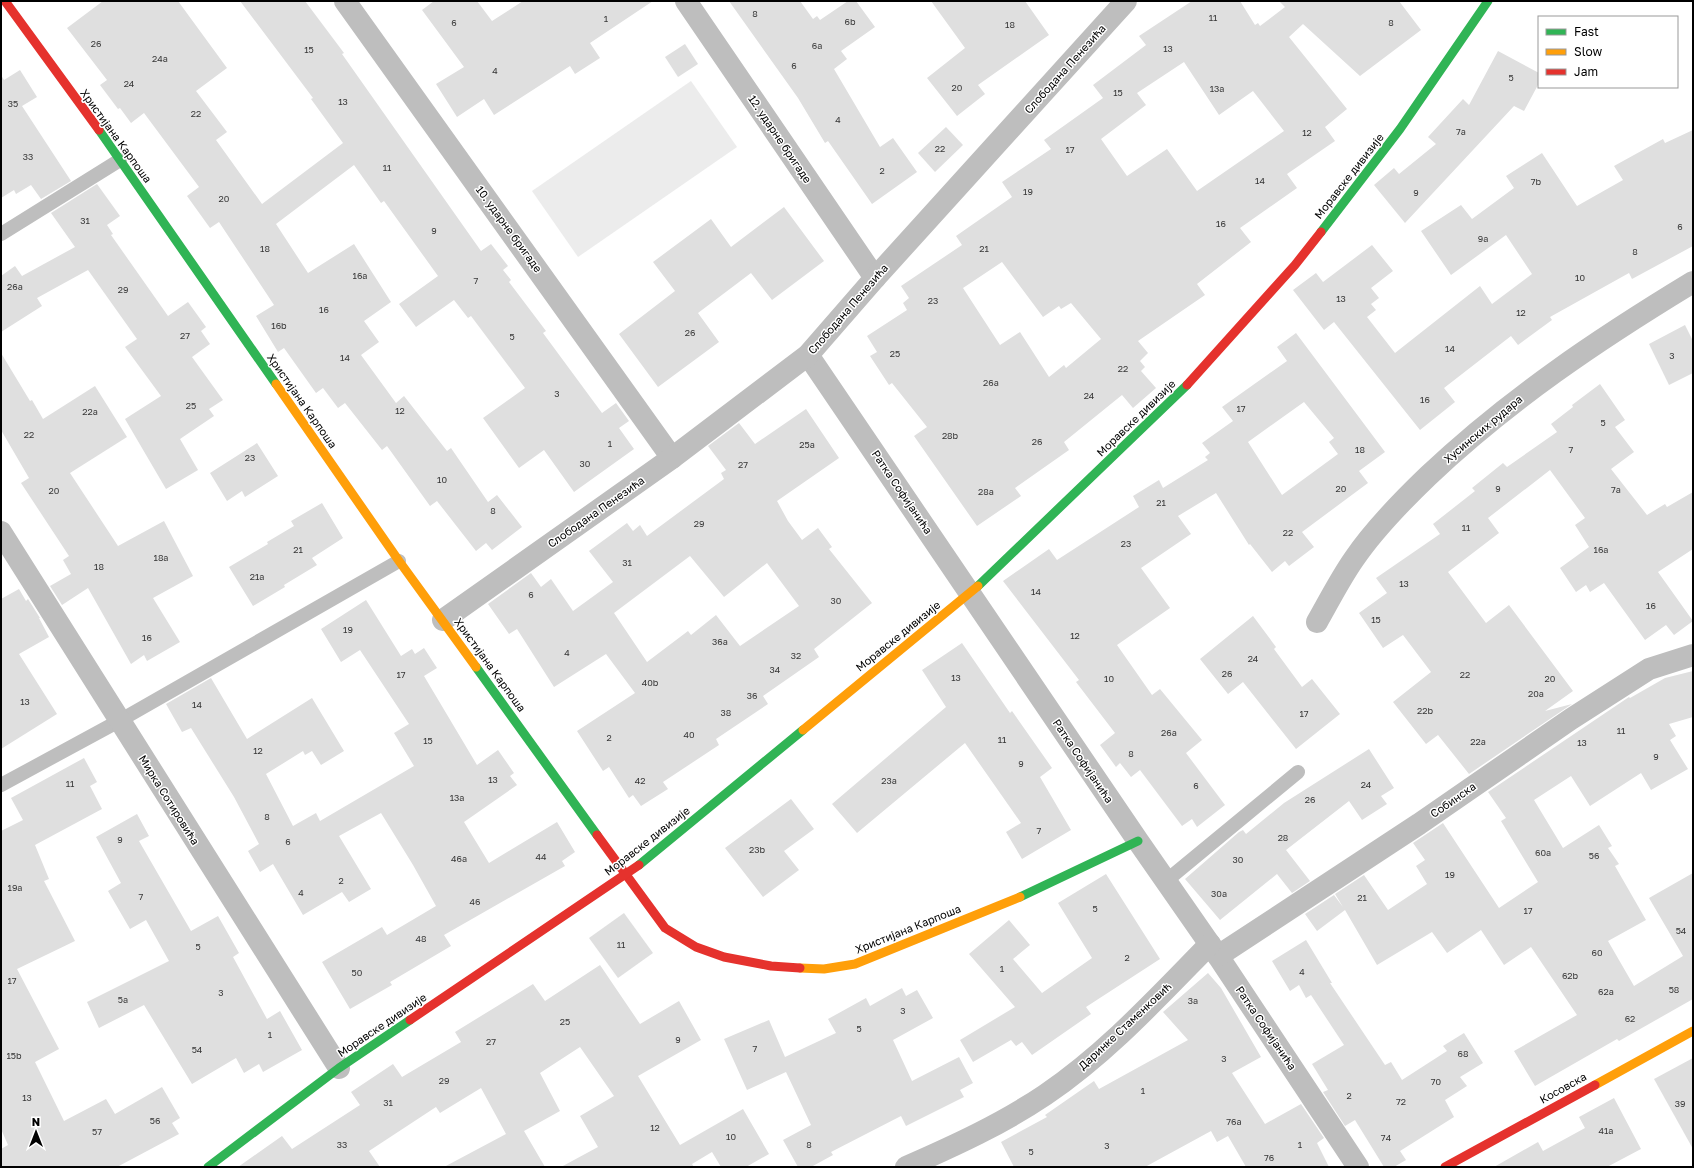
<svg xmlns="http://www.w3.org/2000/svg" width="1694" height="1168" viewBox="0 0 1694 1168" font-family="'Golos Text',sans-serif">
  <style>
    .green { fill: #ececec }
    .building { fill: #dfdfdf; fill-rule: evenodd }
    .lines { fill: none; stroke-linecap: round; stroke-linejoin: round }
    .lane { stroke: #bebebe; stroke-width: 14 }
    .street { stroke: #bebebe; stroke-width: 22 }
    .fast { stroke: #30b455; stroke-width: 9 }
    .slow { stroke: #ff9f0a; stroke-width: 9 }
    .jam { stroke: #e5322d; stroke-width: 9 }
    .labels { text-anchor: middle; stroke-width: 3; stroke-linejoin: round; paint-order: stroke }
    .number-label { font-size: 9px; fill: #383838 }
    .street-label { font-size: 11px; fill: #000; stroke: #fff }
  </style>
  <rect width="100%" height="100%" fill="#fff"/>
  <polygon class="green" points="691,81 737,147 578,257 532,191"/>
  <g class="building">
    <polygon points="103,1 178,1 227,68 196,91 227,132 216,140 262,204 343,143 311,99 313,98 240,1 305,1 344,53 342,54 481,251 491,244 508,266 503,270 511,280 509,282 546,331 543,333 602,413 616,403 629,421 619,428 634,449 574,492 544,450 519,468 483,418 525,388 471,316 468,318 454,300 416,327 399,304 438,276 384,201 381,203 354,165 276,224 308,273 354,244 391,302 364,321 379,342 361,355 396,403 404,396 447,451 451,448 488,502 497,495 522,527 492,550 486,543 476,551 437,501 430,506 387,446 382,450 345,403 338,408 323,388 316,393 284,348 278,352 256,316 274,305 219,222 210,228 187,196 199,187 144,113 131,123 120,108 118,109 100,85 107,80 67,28"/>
    <polygon points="434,1 477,1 492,21 523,1 653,1 590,43 600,58 575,74 570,66 494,115 484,99 457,117 436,84 464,67 422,10"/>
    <polygon points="729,1 800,1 813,19 817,16 820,20 848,1 856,1 875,27 841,51 847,59 834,69 880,147 893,138 917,172 872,204 828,141 825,143 798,98"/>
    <polygon points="931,1 1025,1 1049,35 978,85 985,94 957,116 927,78 965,48"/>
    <path d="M1192 1H1240L1255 25 1258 23 1260 26 1285 7 1279 1H1399L1421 30 1360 76 1303 24 1289 37 1347 109 1325 127 1335 141 1287 174 1297 188 1240 228 1251 242 1197 284 1205 295 1138 341 1148 353 1140 361 1145 367 1141 371 1156 388 1133 408 1122 395 1064 442 1069 450 1015 488 1021 496 977 526 914 436 927 427 892 383 889 385 870 356 877 352 867 336 907 310 903 303 909 298 901 286 962 245 956 236 1012 197 1002 182 1051 149 1044 140 1103 98 1093 85 1146 45 1139 36ZM1184 62 1219 115 1253 91 1284 131 1197 191 1167 149 1127 176 1101 139 1146 105 1137 93ZM1002 262 1043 317 1059 306 1061 309 1071 303 1101 339 1066 368 1064 365 1049 377 1020 332 1000 345 963 288Z"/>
    <polygon points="685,44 698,64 678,77 665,57"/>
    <polygon points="1498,51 1539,73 1539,83 1524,111 1514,106 1405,223 1374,185 1394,168 1399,174 1436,144 1428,137 1463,99 1469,105"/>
    <polygon points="20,70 37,97 22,106 71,181 41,199 31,185 16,194 14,190 1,198 1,75 4,80"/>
    <polygon points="946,127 963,145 935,172 918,153"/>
    <polygon points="1693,130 1693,246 1632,279 1629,273 1550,317 1552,320 1518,345 1511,336 1444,388 1455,402 1420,430 1334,322 1324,330 1293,290 1316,273 1323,282 1372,245 1393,271 1371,288 1379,298 1371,304 1376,310 1367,317 1395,353 1480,286 1492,304 1532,274 1506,235 1451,275 1421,231 1461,205 1472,219 1514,188 1506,176 1542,153 1577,206 1623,180 1614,166 1663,139 1665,143"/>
    <polygon points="97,184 120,216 107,225 113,234 111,235 168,316 188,302 206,327 201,331 210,344 192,357 223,400 209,409 214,416 180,439 198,470 166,489 125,419 161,396 125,347 137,339 88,270 37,298 42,306 1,332 1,276 15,266 22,276 75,247 51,213"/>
    <polygon points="784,207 824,261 772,300 751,273 698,313 719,342 658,387 619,334 675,291 653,262 711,219 731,247"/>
    <polygon points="1685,325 1693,341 1693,373 1669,385 1649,344"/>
    <path d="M1296 333 1385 452 1359 471 1368 483 1302 532 1314 547 1289 566 1285 561 1272 572 1250 544 1249 545 1216 493 1178 516 1191 534 1141 568 1170 608 1117 645 1152 695 1160 689 1202 740 1186 753 1225 805 1197 827 1192 819 1182 826 1140 770 1131 777 1120 763 1116 767 1100 745 1115 733 1076 682 1079 680 1003 581 1049 549 1057 560 1139 507 1133 496 1159 480 1163 488 1208 460 1205 457 1210 453 1202 443 1233 421 1222 407 1287 361 1277 347ZM1304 402 1334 438 1329 442 1338 454 1282 495 1248 442Z"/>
    <polygon points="1,353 30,401 32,400 43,419 95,386 127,437 70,473 118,546 164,521 193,576 153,598 180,642 147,661 144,655 131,664 88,588 62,605 50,586 71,574 63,560 69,556 21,483 29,478 1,430"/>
    <polygon points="1600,384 1625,420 1615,427 1634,452 1611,469 1647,515 1665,504 1667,507 1693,492 1693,549 1658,572 1693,621 1674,635 1666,625 1645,640 1604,583 1590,592 1586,585 1576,592 1560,568 1589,547 1575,525 1585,518 1550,470 1488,518 1499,533 1448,572 1486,623 1509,605 1573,691 1545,711 1572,704 1469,774 1438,735 1426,744 1393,702 1431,672 1403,635 1383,648 1359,613 1387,593 1376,578 1440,534 1433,524 1475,491 1472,488 1503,463 1507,467 1557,432 1551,424 1573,407 1572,405"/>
    <path d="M806 409 839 458 777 501 788 521 802 540 818 528 832 547 829 549 872 603 814 649 819 657 763 696 768 704 716 739 719 745 663 782 668 789 641 806 633 795 629 798 609 767 603 771 577 731 635 693 606 654 554 687 517 629 509 634 488 604 531 573 541 587 551 579 573 611 613 582 589 551 627 523 633 531 640 525 647 536 724 479 721 473 726 470 708 446 739 423 755 444ZM690 556 724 597 767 563 799 606 740 646 716 615 691 635 688 631 647 662 614 613Z"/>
    <polygon points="257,443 278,476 245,497 242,491 227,501 210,473"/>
    <polygon points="322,503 343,538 312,558 317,565 284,585 285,587 253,606 229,567 268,544 267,542 294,526 291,521"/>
    <polygon points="19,589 26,601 28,599 40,618 39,618 49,637 19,654 57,714 1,749 1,599"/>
    <polygon points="366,600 401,656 412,649 415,654 424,648 437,668 424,676 477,765 498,750 514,773 510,776 517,785 464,822 489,863 557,822 575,852 562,861 565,866 444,935 451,946 390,982 392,985 350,1009 322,962 382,927 387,935 436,906 413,865 381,813 339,836 371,889 349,902 342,892 303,915 273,864 260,872 248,851 259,844 234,797 191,728 182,732 166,704 211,678 247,739 312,698 344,751 321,765 312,751 305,755 303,751 266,774 293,826 316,813 320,821 414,766 394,733 409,724 360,650 341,662 321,629"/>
    <polygon points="1253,616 1276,647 1274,649 1302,687 1312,679 1340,714 1296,749 1243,682 1228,694 1200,659"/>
    <polygon points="962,643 1010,713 1012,711 1052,768 1040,777 1071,830 1022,859 1006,832 1021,823 965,743 857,833 832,804 946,707 922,670"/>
    <polygon points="1693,671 1693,717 1669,724 1676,736 1670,740 1688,769 1651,790 1641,773 1590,806 1571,776 1534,800 1563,848 1599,825 1612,846 1608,848 1619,864 1615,866 1646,920 1608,941 1634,986 1683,956 1649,898 1693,873 1693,999 1619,1041 1617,1039 1535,1086 1514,1051 1577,1015 1531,947 1504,965 1481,930 1447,953 1432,932 1377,965 1345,910 1317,931 1305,914 1334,895 1343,907 1335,894 1364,875 1388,910 1427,884 1416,866 1425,860 1413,843 1443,823 1499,908 1538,882 1501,821 1506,818 1488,792 1629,697 1630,698 1665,678"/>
    <polygon points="1369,749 1394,788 1381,796 1387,804 1362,820 1349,801 1286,850 1310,881 1292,893 1277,874 1220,920 1185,879 1239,832 1243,830 1246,834 1284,803"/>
    <polygon points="84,758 97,782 90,786 102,809 35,845 49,879 44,881 75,941 17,969 59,1049 35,1062 64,1121 106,1099 115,1114 162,1087 180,1118 172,1123 179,1134 117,1167 1,1167 1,1149 8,1145 1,1129 1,831 23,820 11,798"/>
    <polygon points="791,799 814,829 784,851 799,870 763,897 725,848"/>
    <polygon points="137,814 149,836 139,841 191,931 218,916 239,953 233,957 267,1019 280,1011 302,1050 263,1072 259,1064 244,1073 236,1058 192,1084 144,1005 99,1028 87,1002 169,961 146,920 130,929 108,891 121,883 96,837"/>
    <polygon points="1106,874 1160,959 1086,1007 1091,1014 1032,1055 1022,1042 1016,1046 1011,1040 973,1062 960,1040 1015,1007 969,954 1009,920 1030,945 1013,959 1042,993 1092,958 1058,903"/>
    <polygon points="624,913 653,953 618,978 589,938"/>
    <polygon points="1306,940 1332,983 1330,983 1385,1065 1391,1062 1402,1080 1447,1051 1443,1046 1464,1033 1483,1063 1460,1077 1467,1086 1445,1100 1454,1117 1400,1151 1406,1160 1394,1167 1384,1167 1355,1120 1345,1126 1323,1092 1328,1090 1312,1064 1344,1045 1311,995 1306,998 1299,985 1290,991 1272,961"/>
    <polygon points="600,965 640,1024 679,1001 701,1040 638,1076 680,1145 743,1109 769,1154 746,1167 721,1167 712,1152 692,1164 694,1167 561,1167 598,1147 580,1116 614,1096 580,1047 540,1073 560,1111 524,1131 545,1167 444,1167 506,1134 481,1088 440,1113 436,1107 369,1151 380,1167 238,1167 282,1136 292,1149 360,1105 351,1092 393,1064 402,1077 461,1042 455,1032 533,984 545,1001"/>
    <polygon points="1208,973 1221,988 1261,1057 1232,1073 1265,1124 1301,1104 1324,1138 1317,1143 1329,1167 1246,1167 1228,1136 1217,1142 1211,1131 1145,1167 1014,1167 1001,1142 1047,1117 1045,1115 1094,1081 1099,1089 1188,1040 1163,1012"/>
    <polygon points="902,988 906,996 917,990 933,1018 893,1040 912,1081 959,1057 973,1083 960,1090 964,1097 906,1126 901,1116 831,1152 833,1155 811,1167 798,1167 783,1140 811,1125 786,1072 747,1090 724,1039 769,1020 785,1057 836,1033 828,1019 866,998 870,1006"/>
    <polygon points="1693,1058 1693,1149 1654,1079"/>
    <polygon points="1614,1098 1641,1149 1607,1167 1494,1167 1538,1142 1543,1151 1585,1128 1579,1117"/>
  </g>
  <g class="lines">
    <g class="lane">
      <polyline points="1,234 120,160"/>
      <polyline points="1,785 119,721 399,561"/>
      <polyline points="1166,881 1298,772"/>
    </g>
    <g class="street">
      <polyline points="345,1 672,458"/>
      <polyline points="686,1 875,278"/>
      <polyline points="808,355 1138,841 1218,956 1358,1167"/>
      <polyline points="1,532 339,1068"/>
      <polyline points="443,620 672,458 808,355 875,278 1126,1"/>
      <path d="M1317 622C1329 601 1340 579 1354 559 1373 531 1403 500 1428 476 1508 400 1599 339 1693 282"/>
      <polyline points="1218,956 1419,824 1571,719 1649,669 1693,655"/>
      <path d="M906 1167C954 1146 1002 1124 1045 1095 1107 1053 1158 997 1210 944"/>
    </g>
    <g class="fast">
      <polyline points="99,130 276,384"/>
      <polyline points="1321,232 1400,129 1488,1"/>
      <polyline points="978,586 1187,385"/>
      <polyline points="476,667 597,835"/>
      <polyline points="639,865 803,730"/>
      <polyline points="1020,897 1138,841"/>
      <polyline points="208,1167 339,1068 410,1020"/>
    </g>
    <g class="slow">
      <polyline points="276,384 399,561 476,667"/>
      <polyline points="803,730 978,586"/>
      <polyline points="800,968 824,969 855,964 1020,897"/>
      <polyline points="1595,1085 1693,1031"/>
    </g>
    <g class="jam">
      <polyline points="5,1 99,130"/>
      <polyline points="1187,385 1295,265 1321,232"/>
      <polyline points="597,835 665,928 696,947 724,957 771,966 800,968"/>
      <polyline points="410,1020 639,865"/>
      <polyline points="1445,1167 1595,1085"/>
    </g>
  </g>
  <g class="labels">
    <g class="number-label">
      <text x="755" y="17">8</text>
      <text x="1213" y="21">11</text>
      <text x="606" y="22">1</text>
      <text x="850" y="25">6b</text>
      <text x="454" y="26">6</text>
      <text x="1391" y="26">8</text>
      <text x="1010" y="28">18</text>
      <text x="96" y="47">26</text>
      <text x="817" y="49">6a</text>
      <text x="1168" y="52">13</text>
      <text x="309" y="53">15</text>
      <text x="160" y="62">24a</text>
      <text x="794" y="69">6</text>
      <text x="495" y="74">4</text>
      <text x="1511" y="81">5</text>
      <text x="129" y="87">24</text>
      <text x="957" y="91">20</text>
      <text x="1217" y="92">13a</text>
      <text x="1118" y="96">15</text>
      <text x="343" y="105">13</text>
      <text x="13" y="107">35</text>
      <text x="196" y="117">22</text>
      <text x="838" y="123">4</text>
      <text x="1461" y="135">7a</text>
      <text x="1307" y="136">12</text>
      <text x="940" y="152">22</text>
      <text x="1070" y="153">17</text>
      <text x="28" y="160">33</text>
      <text x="387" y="171">11</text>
      <text x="882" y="174">2</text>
      <text x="1260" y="184">14</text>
      <text x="1536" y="185">7b</text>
      <text x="1028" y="195">19</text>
      <text x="1416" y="196">9</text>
      <text x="224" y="202">20</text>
      <text x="85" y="224">31</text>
      <text x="1221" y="227">16</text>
      <text x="1680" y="230">6</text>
      <text x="434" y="234">9</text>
      <text x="1483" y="242">9a</text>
      <text x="265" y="252">18</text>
      <text x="984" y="252">21</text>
      <text x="1635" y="255">8</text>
      <text x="360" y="279">16a</text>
      <text x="1580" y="281">10</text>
      <text x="476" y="284">7</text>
      <text x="15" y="290">26a</text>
      <text x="123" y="293">29</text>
      <text x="1341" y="302">13</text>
      <text x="933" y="304">23</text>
      <text x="324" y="313">16</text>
      <text x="1521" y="316">12</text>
      <text x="279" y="329">16b</text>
      <text x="690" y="336">26</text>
      <text x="185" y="339">27</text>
      <text x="512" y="340">5</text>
      <text x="1450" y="352">14</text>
      <text x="895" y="357">25</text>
      <text x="1672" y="359">3</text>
      <text x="345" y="361">14</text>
      <text x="1123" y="372">22</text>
      <text x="991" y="386">26a</text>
      <text x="557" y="397">3</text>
      <text x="1089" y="399">24</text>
      <text x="1425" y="403">16</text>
      <text x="191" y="409">25</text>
      <text x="1241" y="412">17</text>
      <text x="400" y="414">12</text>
      <text x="90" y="415">22a</text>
      <text x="1603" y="426">5</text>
      <text x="29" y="438">22</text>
      <text x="950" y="439">28b</text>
      <text x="1037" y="445">26</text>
      <text x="610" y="447">1</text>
      <text x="807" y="448">25a</text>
      <text x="1360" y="453">18</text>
      <text x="1571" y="453">7</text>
      <text x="250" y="461">23</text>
      <text x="585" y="467">30</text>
      <text x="743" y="468">27</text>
      <text x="442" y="483">10</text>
      <text x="1341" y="492">20</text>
      <text x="1498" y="492">9</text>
      <text x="1616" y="493">7a</text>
      <text x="54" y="494">20</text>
      <text x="986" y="495">28a</text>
      <text x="1161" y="506">21</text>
      <text x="493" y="514">8</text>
      <text x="699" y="527">29</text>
      <text x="1466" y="531">11</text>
      <text x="1288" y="536">22</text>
      <text x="1126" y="547">23</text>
      <text x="298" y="553">21</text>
      <text x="1601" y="553">16a</text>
      <text x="161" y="561">18a</text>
      <text x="627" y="566">31</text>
      <text x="99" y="570">18</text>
      <text x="257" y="580">21a</text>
      <text x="1404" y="587">13</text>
      <text x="1036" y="595">14</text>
      <text x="531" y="598">6</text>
      <text x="836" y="604">30</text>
      <text x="1651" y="609">16</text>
      <text x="1376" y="623">15</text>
      <text x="348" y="633">19</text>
      <text x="1075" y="639">12</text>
      <text x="147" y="641">16</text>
      <text x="720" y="645">36a</text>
      <text x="567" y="656">4</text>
      <text x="796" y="659">32</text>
      <text x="1253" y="662">24</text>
      <text x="775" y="673">34</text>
      <text x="1227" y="677">26</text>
      <text x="401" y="678">17</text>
      <text x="1465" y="678">22</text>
      <text x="956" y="681">13</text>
      <text x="1109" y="682">10</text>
      <text x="1550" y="682">20</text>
      <text x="650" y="686">40b</text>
      <text x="1536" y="697">20a</text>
      <text x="752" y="699">36</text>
      <text x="25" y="705">13</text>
      <text x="197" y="708">14</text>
      <text x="1425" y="714">22b</text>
      <text x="726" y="716">38</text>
      <text x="1304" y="717">17</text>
      <text x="1621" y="734">11</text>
      <text x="1169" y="736">26a</text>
      <text x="689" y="738">40</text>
      <text x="609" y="741">2</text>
      <text x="1002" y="743">11</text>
      <text x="428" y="744">15</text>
      <text x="1478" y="745">22a</text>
      <text x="1582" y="746">13</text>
      <text x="258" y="754">12</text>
      <text x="1131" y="757">8</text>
      <text x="1656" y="760">9</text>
      <text x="1021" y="767">9</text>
      <text x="493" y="783">13</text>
      <text x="640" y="784">42</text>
      <text x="889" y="784">23a</text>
      <text x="70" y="787">11</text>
      <text x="1366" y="788">24</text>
      <text x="1196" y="789">6</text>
      <text x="457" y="801">13a</text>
      <text x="1310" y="803">26</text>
      <text x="267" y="820">8</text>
      <text x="1039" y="834">7</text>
      <text x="1283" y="841">28</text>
      <text x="120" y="843">9</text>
      <text x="288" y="845">6</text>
      <text x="757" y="853">23b</text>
      <text x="1543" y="856">60a</text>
      <text x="1594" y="859">56</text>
      <text x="541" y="860">44</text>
      <text x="459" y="862">46a</text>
      <text x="1238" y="863">30</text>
      <text x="1450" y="878">19</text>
      <text x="341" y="884">2</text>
      <text x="15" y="891">19a</text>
      <text x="301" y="896">4</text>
      <text x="1219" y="897">30a</text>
      <text x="141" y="900">7</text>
      <text x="1362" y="901">21</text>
      <text x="475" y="905">46</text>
      <text x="1095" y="912">5</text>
      <text x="1528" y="914">17</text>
      <text x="1681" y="934">54</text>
      <text x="421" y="942">48</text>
      <text x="621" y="948">11</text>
      <text x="198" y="950">5</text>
      <text x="1597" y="956">60</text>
      <text x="1127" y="961">2</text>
      <text x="1002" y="972">1</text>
      <text x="1302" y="975">4</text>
      <text x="357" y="976">50</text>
      <text x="1570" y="979">62b</text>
      <text x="12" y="984">17</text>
      <text x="1674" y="993">58</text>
      <text x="1606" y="995">62a</text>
      <text x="221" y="996">3</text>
      <text x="123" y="1003">5a</text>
      <text x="1193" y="1004">3a</text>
      <text x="903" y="1014">3</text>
      <text x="1630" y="1022">62</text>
      <text x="565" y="1025">25</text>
      <text x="859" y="1032">5</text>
      <text x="270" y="1038">1</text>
      <text x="678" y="1043">9</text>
      <text x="491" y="1045">27</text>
      <text x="755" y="1052">7</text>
      <text x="197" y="1053">54</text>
      <text x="1463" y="1057">68</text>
      <text x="14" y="1059">15b</text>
      <text x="1224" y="1062">3</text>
      <text x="444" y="1084">29</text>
      <text x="1436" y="1085">70</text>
      <text x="1143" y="1094">1</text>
      <text x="1349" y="1099">2</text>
      <text x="27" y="1101">13</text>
      <text x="1401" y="1105">72</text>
      <text x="388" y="1106">31</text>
      <text x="1680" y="1107">39</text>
      <text x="155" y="1124">56</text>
      <text x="1234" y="1125">76a</text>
      <text x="655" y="1131">12</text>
      <text x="1606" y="1134">41a</text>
      <text x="97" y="1135">57</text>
      <text x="731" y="1140">10</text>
      <text x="1386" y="1141">74</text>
      <text x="342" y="1148">33</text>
      <text x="809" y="1148">8</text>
      <text x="1300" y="1148">1</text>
      <text x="1107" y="1149">3</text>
      <text x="1031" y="1155">5</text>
      <text x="1269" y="1161">76</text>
    </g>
    <g class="street-label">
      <text transform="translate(1065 69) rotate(-48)" y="4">Слободана Пенезића</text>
      <text transform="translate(116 136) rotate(54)" y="4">Христијана Карпоша</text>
      <text transform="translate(780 139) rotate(56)" y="4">12. ударне бригаде</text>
      <text transform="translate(1349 176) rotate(-52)" y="4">Моравске дивизије</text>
      <text transform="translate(509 229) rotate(54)" y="4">10. ударне бригаде</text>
      <text transform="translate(848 309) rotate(-49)" y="4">Слободана Пенезића</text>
      <text transform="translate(302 401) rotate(55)" y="4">Христијана Карпоша</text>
      <text transform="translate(1136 418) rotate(-44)" y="4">Моравске дивизије</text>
      <text transform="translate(1483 429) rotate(-40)" y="4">Хусинских рудара</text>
      <text transform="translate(902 492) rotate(56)" y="4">Ратка Софијанића</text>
      <text transform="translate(596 512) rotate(-35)" y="4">Слободана Пенезића</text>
      <text transform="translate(898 636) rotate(-39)" y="4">Моравске дивизије</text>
      <text transform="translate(490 665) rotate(54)" y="4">Христијана Карпоша</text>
      <text transform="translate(1083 761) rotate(56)" y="4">Ратка Софијанића</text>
      <text transform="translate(169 800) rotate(58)" y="4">Мирка Сотировића</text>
      <text transform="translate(1453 800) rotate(-35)" y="4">Собинска</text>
      <text transform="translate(647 841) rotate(-38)" y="4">Моравске дивизије</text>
      <text transform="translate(908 929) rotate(-22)" y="4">Христијана Карпоша</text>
      <text transform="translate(382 1025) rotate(-34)" y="4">Моравске дивизије</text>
      <text transform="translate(1125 1026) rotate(-43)" y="4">Даринке Стаменковић</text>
      <text transform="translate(1266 1028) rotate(56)" y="4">Ратка Софијанића</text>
      <text transform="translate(1563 1088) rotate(-29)" y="4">Косовска</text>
    </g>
  </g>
  <rect width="1694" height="1168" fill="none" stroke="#000000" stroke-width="4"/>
  <rect x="1538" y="16" width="140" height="72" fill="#ffffff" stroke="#999999"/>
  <rect x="1546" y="29" width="20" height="6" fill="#30b455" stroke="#999999"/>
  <text x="1574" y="36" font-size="12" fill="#000000">Fast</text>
  <rect x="1546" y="49" width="20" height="6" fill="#ff9f0a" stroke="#999999"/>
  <text x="1574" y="56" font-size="12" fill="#000000">Slow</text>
  <rect x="1546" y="69" width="20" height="6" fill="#e5322d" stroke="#999999"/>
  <text x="1574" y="76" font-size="12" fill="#000000">Jam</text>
  <g transform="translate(36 1132)" stroke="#ffffff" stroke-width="3" paint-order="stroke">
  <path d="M0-3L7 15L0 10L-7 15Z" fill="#000000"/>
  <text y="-6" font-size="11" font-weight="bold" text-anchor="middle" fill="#000000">N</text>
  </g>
</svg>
